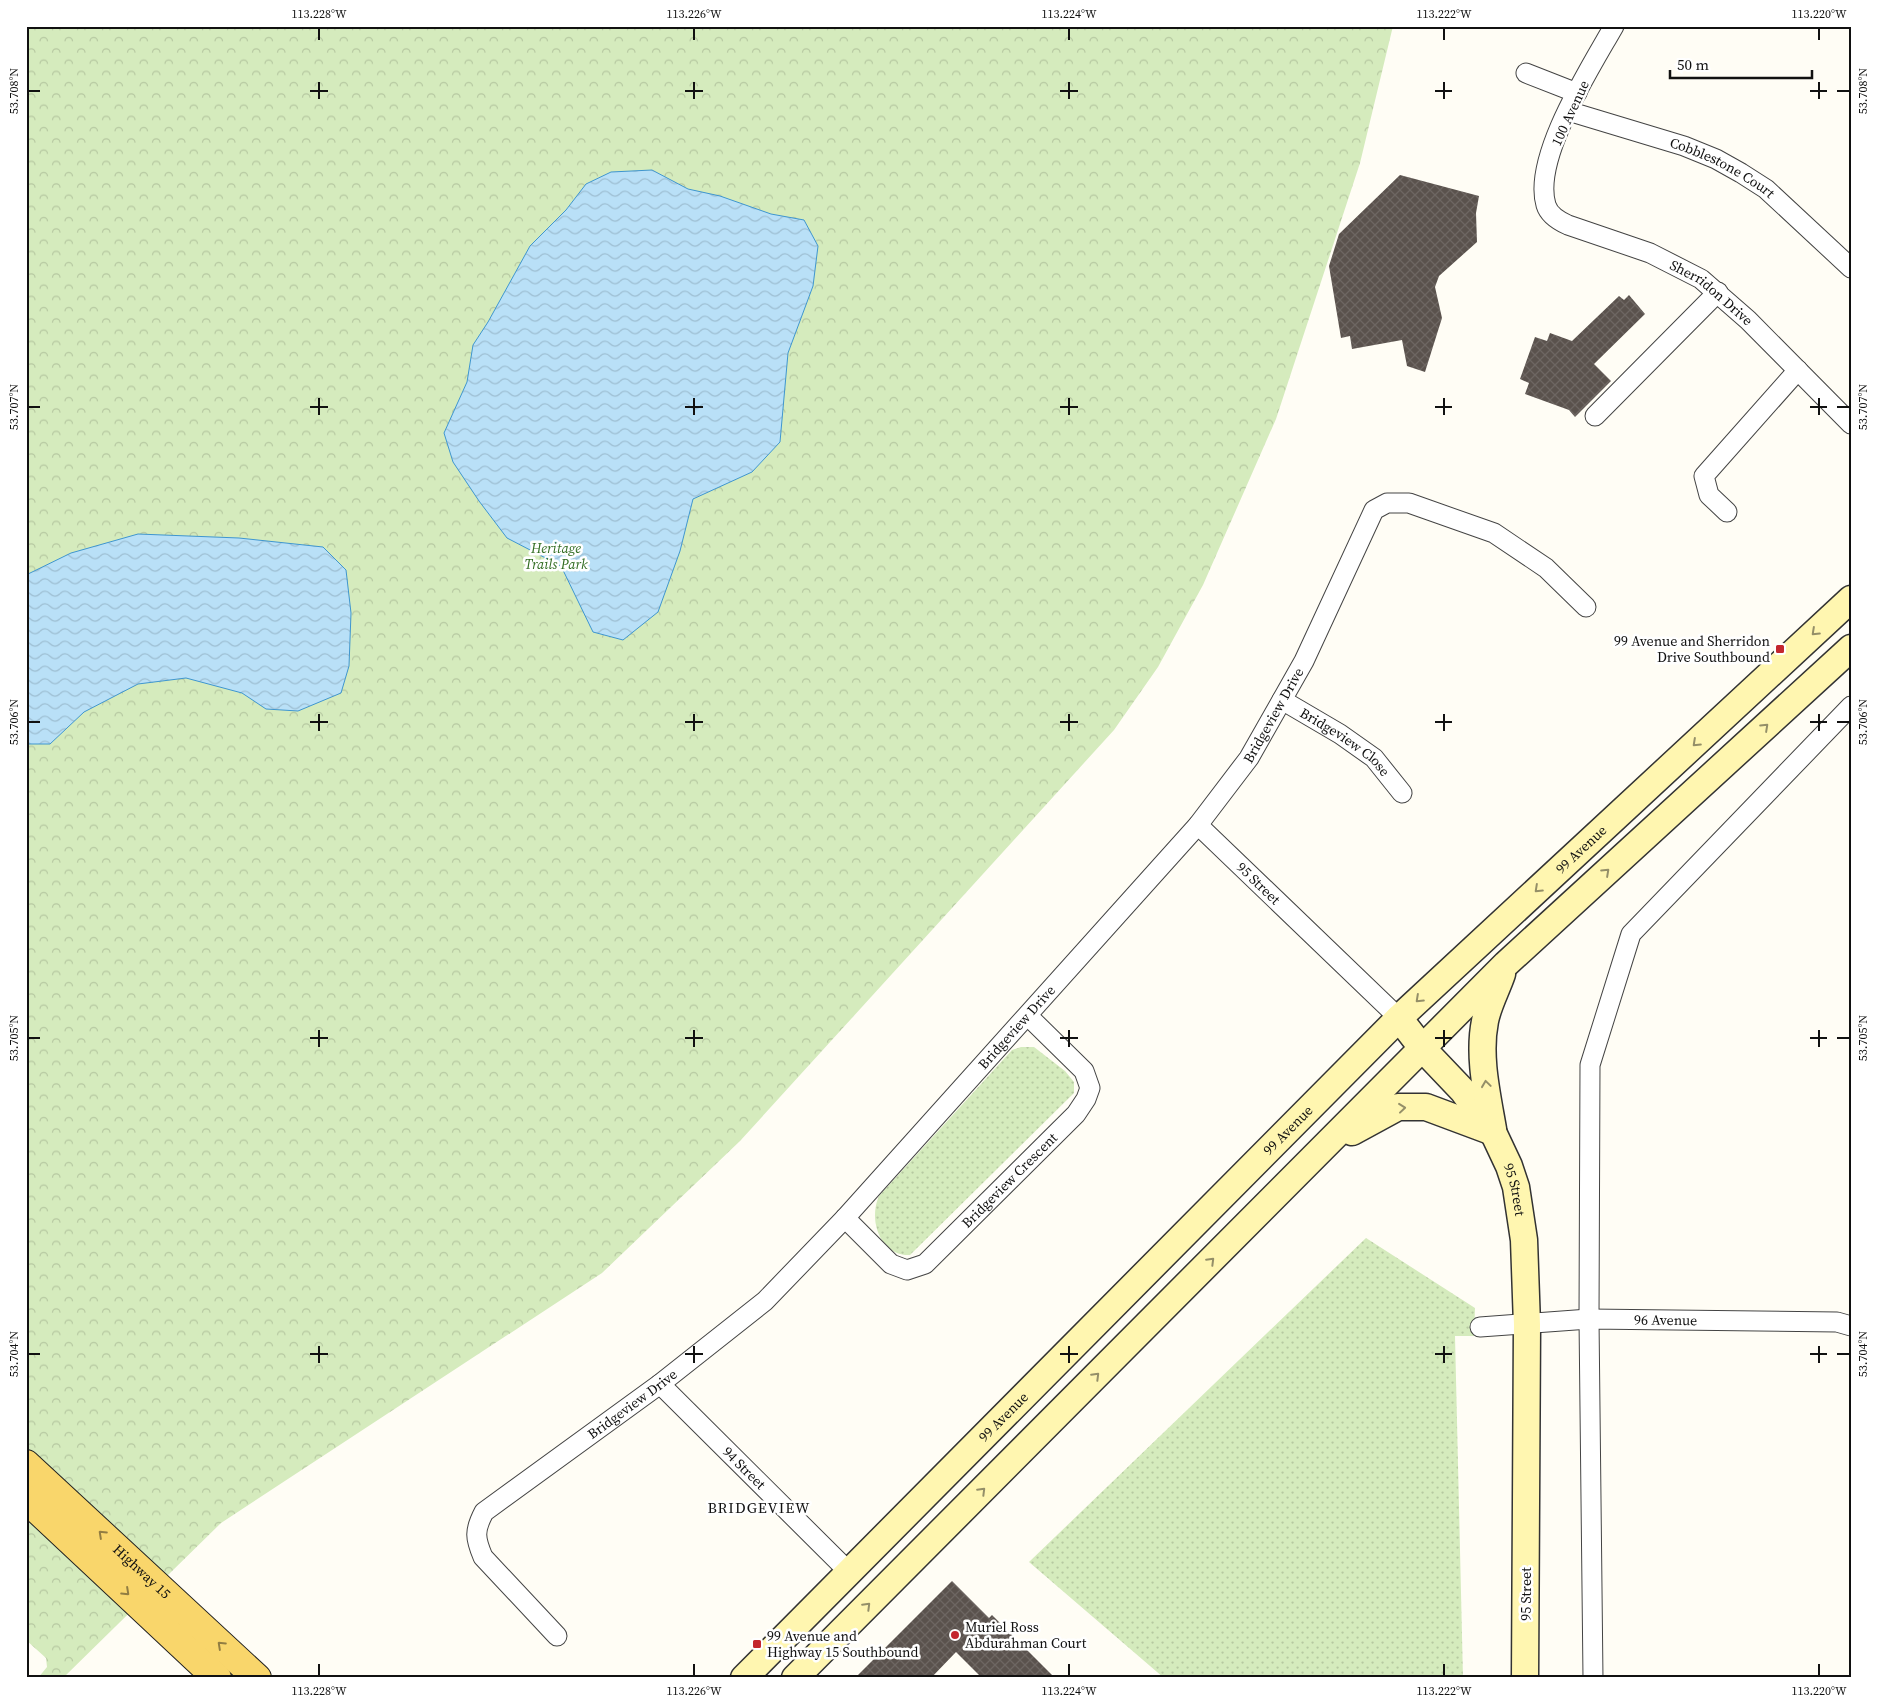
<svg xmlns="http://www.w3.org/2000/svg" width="1877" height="1704" viewBox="0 0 1877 1704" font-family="'Source Serif 4',serif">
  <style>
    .grass { fill: url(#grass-dots) }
    .park { fill: url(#park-crowns) }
    .water { fill: url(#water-waves); stroke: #3f96cf }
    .building { fill: url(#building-cross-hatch) }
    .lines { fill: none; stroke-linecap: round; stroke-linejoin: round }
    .minor-casing { stroke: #444; stroke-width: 21 }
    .secondary-casing { stroke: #333; stroke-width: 29 }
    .primary-casing { stroke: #222; stroke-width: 30 }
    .minor { stroke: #fff; stroke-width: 19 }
    .secondary { stroke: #fff6b0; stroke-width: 26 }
    .primary { stroke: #f9d66b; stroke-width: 28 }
    .oneway { stroke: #948f68 }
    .oneway2 { stroke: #917d42 }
    .ticks { fill: none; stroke: #111; stroke-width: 2 }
    .poi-dot { fill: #c4262e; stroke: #fff; stroke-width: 2 }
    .labels { text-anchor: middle; stroke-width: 5; stroke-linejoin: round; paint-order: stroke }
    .street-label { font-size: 14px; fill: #111; stroke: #fff }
    .park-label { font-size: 14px; font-style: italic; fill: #2f6b1f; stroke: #fff }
    .poi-label { font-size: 14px; fill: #111; stroke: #fff; text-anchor: start }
    .neighbourhood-label { font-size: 15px; letter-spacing: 1px; fill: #111; stroke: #fff }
    .neatline { fill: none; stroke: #111; stroke-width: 2 }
    .ticks-label { font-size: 12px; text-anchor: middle; fill: #111 }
  </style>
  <defs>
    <pattern id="grass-dots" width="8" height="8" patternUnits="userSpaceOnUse" patternTransform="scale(1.25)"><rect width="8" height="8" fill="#d5ebbd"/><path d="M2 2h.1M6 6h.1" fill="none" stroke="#b6c8a1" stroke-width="1.8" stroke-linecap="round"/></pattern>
    <pattern id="park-crowns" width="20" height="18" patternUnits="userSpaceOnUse" patternTransform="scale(1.25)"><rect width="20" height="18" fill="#d5ebbd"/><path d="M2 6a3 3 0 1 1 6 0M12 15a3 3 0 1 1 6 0" fill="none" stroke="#b6c8a1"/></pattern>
    <pattern id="water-waves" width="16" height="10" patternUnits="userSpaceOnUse" patternTransform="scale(1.25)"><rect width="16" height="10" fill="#b9e0f7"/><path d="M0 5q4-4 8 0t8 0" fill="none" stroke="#9ebfd3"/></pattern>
    <pattern id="building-cross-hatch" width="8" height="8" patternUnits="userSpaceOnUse" patternTransform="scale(1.25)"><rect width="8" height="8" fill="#5a524d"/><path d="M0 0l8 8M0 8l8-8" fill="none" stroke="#6d6662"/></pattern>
  </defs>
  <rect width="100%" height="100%" fill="#fffdf5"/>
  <g class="grass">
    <path d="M1021 1047H1034L1065 1071 1074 1082V1093L910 1255C880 1256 868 1220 879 1196L1012 1050Z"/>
    <polygon points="1366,1238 1475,1308 1474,1336 1455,1336 1463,1678 1164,1678 1029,1562"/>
  </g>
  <polygon class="park" points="26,26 1393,26 1360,163 1276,419 1203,585 1158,667 1114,730 740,1141 602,1273 221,1523 63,1678 38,1678 47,1667 46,1658 26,1640"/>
  <g class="water">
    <polygon points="652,170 688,189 720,196 771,214 804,220 818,246 813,286 788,353 780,442 752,472 693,499 680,551 658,612 623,640 593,632 561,566 507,538 479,501 453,462 444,433 467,382 473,345 488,322 530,246 566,210 586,184 611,172"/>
    <polygon points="138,534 239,538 323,547 346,570 351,613 349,666 341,693 298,711 266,709 242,693 186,678 138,684 84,712 50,744 26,744 26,575 71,553"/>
  </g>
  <g class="building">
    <polygon points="1400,175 1479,196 1476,213 1477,242 1439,276 1435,287 1442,318 1425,372 1407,366 1402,340 1352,349 1350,336 1341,338 1329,266 1339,234"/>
    <polygon points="1629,295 1645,314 1594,364 1611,381 1575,417 1569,410 1525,394 1529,383 1520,379 1535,337 1547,341 1550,333 1572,341 1619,296 1624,300"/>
    <polygon points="952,1581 989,1618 992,1615 1055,1678 982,1678 956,1652 931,1678 855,1678"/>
  </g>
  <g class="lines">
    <g class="minor-casing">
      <g id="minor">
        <path id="s1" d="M1614 26C1591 67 1532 158 1546 205 1549 215 1559 221 1568 225L1650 253 1701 279 1748 320 1851 424"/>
        <polyline points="1526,73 1577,93"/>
        <path id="s2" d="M1568 111 1684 146 1716 159 1741 173 1766 189 1851 268"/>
        <polyline points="1595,416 1718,292"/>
        <polyline points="1727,512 1709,495 1704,476 1798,370"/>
        <path id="s3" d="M1282 700 1340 734 1374 758 1402 793"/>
        <path id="s4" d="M1198 825 1399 1018"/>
        <path id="s5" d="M845 1218 891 1264 907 1270 925 1264 1076 1114 1086 1099 1090 1088 1084 1071 1028 1016"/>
        <path id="s6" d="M1480 1327 1589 1319 1837 1322 1851 1326"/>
        <path id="s7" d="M660 1384 849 1572"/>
        <path id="s8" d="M557 1636 483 1557C475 1538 474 1531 484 1512L660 1384 765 1301 845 1218 1198 825 1249 758 1304 661 1374 510 1387 503H1409L1494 533 1546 568 1586 607"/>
        <polyline points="1593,1678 1589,1319 1590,1065 1631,934 1851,706"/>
      </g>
    </g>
    <g class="secondary-casing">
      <g id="secondary">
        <path id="s9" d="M1399 1018 1423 1049 1463 1091 1493 1132 1509 1166 1516 1187 1524 1240 1527 1325 1525 1678"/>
        <path d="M1493 1129C1487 1094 1478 1056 1485 1021 1488 1005 1497 989 1502 974"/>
        <polyline points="1352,1132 1398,1107 1426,1107 1493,1132"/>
        <path id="s10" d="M744 1678 1399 1018 1851 599"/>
        <polyline points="795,1678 1506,964 1851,648"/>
      </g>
    </g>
    <g class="primary-casing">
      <g id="primary">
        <path id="s11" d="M26 1464 257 1678"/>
        <polyline points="26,1499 217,1678"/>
      </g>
    </g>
    <use href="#minor" class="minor"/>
    <use href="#secondary" class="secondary"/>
    <use href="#primary" class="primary"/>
  </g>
  <defs><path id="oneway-chevron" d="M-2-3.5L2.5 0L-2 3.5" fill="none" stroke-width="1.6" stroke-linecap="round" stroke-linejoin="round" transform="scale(1.25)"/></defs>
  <g class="oneway">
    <use href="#oneway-chevron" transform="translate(1815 632) rotate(137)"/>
    <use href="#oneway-chevron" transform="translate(1765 727) rotate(-43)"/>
    <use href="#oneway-chevron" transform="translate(1696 743) rotate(137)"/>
    <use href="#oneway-chevron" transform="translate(1606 872) rotate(-43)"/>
    <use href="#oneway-chevron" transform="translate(1538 889) rotate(137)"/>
    <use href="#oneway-chevron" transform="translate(1419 999) rotate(137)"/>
    <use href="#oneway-chevron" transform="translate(1486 1084) rotate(-98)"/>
    <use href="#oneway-chevron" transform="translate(1402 1108) rotate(-6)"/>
    <use href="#oneway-chevron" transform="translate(1211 1261) rotate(-45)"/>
    <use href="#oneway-chevron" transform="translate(1096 1376) rotate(-45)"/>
    <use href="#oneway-chevron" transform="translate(982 1491) rotate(-45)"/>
    <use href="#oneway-chevron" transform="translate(867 1606) rotate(-45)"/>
  </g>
  <g class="oneway2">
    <use href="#oneway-chevron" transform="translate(102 1534) rotate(-137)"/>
    <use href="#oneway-chevron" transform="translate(126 1592) rotate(43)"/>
    <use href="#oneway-chevron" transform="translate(221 1645) rotate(-137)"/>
  </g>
  <path class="ticks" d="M319 28V40M694 28V40M1069 28V40M1444 28V40M1819 28V40M319 82V99M694 82V99M1069 82V99M1444 82V99M1819 82V99M28 91H40M310 91H328M685 91H703M1060 91H1078M1435 91H1452M1810 91H1827M1837 91H1850M319 398V415M694 398V415M1069 398V415M1444 398V415M1819 398V415M28 407H40M310 407H328M685 407H703M1060 407H1078M1435 407H1452M1810 407H1827M1837 407H1850M319 714V731M694 714V731M1069 714V731M1444 714V731M1819 714V731M28 722H40M310 722H328M685 722H703M1060 722H1078M1435 722H1452M1810 722H1827M1837 722H1850M319 1030V1047M694 1030V1047M1069 1030V1047M1444 1030V1047M1819 1030V1047M28 1038H40M310 1038H328M685 1038H703M1060 1038H1078M1435 1038H1452M1810 1038H1827M1837 1038H1850M319 1346V1363M694 1346V1363M1069 1346V1363M1444 1346V1363M1819 1346V1363M28 1354H40M310 1354H328M685 1354H703M1060 1354H1078M1435 1354H1452M1810 1354H1827M1837 1354H1850M319 1664V1676M694 1664V1676M1069 1664V1676M1444 1664V1676M1819 1664V1676"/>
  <g class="poi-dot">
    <rect x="1775" y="644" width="10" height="10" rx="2.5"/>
    <circle cx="955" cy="1635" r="5"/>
    <rect x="752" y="1639" width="10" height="10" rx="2.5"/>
  </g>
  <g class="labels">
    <g class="street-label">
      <text transform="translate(1570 113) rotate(-65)" y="5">100 Avenue</text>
      <text dy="5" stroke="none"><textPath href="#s2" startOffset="165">Cobblestone Court</textPath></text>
      <text dy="5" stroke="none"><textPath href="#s1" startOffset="386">Sherridon Drive</textPath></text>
      <text dy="5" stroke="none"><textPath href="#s8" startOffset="1284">Bridgeview Drive</textPath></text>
      <text dy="5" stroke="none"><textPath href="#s3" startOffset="76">Bridgeview Close</textPath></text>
      <text dy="5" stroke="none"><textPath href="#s10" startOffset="1178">99 Avenue</textPath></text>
      <text dy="5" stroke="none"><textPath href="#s4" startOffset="84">95 Street</textPath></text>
      <text dy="5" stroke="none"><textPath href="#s8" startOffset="879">Bridgeview Drive</textPath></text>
      <text dy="5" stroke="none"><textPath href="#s10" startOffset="772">99 Avenue</textPath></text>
      <text dy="5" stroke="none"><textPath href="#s5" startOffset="220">Bridgeview Crescent</textPath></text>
      <text dy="5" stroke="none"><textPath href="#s9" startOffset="210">95 Street</textPath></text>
      <text dy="5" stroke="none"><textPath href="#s6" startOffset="186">96 Avenue</textPath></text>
      <text dy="5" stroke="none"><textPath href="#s8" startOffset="339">Bridgeview Drive</textPath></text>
      <text dy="5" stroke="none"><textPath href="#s10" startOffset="368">99 Avenue</textPath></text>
      <text dy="5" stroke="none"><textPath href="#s7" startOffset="119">94 Street</textPath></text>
      <text dy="5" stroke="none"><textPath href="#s11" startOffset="158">Highway 15</textPath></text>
      <text transform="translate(1526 1594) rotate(-90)" y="5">95 Street</text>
    </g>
    <g class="park-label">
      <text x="556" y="553">Heritage<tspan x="556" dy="16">Trails Park</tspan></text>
    </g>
    <g class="poi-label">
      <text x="1770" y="646" text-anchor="end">99 Avenue and Sherridon<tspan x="1770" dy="16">Drive Southbound</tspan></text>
      <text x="965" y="1632">Muriel Ross<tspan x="965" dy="16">Abdurahman Court</tspan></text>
      <text x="767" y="1641">99 Avenue and<tspan x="767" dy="16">Highway 15 Southbound</tspan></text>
    </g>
    <g class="neighbourhood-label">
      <text x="759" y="1513">BRIDGEVIEW</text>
    </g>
  </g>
  <rect width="1877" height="1704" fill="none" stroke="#ffffff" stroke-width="55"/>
  <path d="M1670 70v8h142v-8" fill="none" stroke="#111111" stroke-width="2.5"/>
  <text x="1677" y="70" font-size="15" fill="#111111" stroke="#ffffff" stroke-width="4" paint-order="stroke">50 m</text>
  <rect x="28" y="28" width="1822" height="1648" class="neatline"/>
  <g class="ticks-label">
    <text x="319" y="18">113.228°W</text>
    <text x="694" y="18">113.226°W</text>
    <text x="1069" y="18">113.224°W</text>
    <text x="1444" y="18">113.222°W</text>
    <text x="1819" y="18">113.220°W</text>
    <text transform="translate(14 91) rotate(-90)" y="4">53.708°N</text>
    <text transform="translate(1863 91) rotate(-90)" y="4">53.708°N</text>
    <text transform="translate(14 407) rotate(-90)" y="4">53.707°N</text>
    <text transform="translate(1863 407) rotate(-90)" y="4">53.707°N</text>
    <text transform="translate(14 722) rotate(-90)" y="4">53.706°N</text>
    <text transform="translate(1863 722) rotate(-90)" y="4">53.706°N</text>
    <text transform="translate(14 1038) rotate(-90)" y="4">53.705°N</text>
    <text transform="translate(1863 1038) rotate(-90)" y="4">53.705°N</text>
    <text transform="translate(14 1354) rotate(-90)" y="4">53.704°N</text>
    <text transform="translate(1863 1354) rotate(-90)" y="4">53.704°N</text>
    <text x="319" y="1695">113.228°W</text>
    <text x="694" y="1695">113.226°W</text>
    <text x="1069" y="1695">113.224°W</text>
    <text x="1444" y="1695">113.222°W</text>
    <text x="1819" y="1695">113.220°W</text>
  </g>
</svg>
